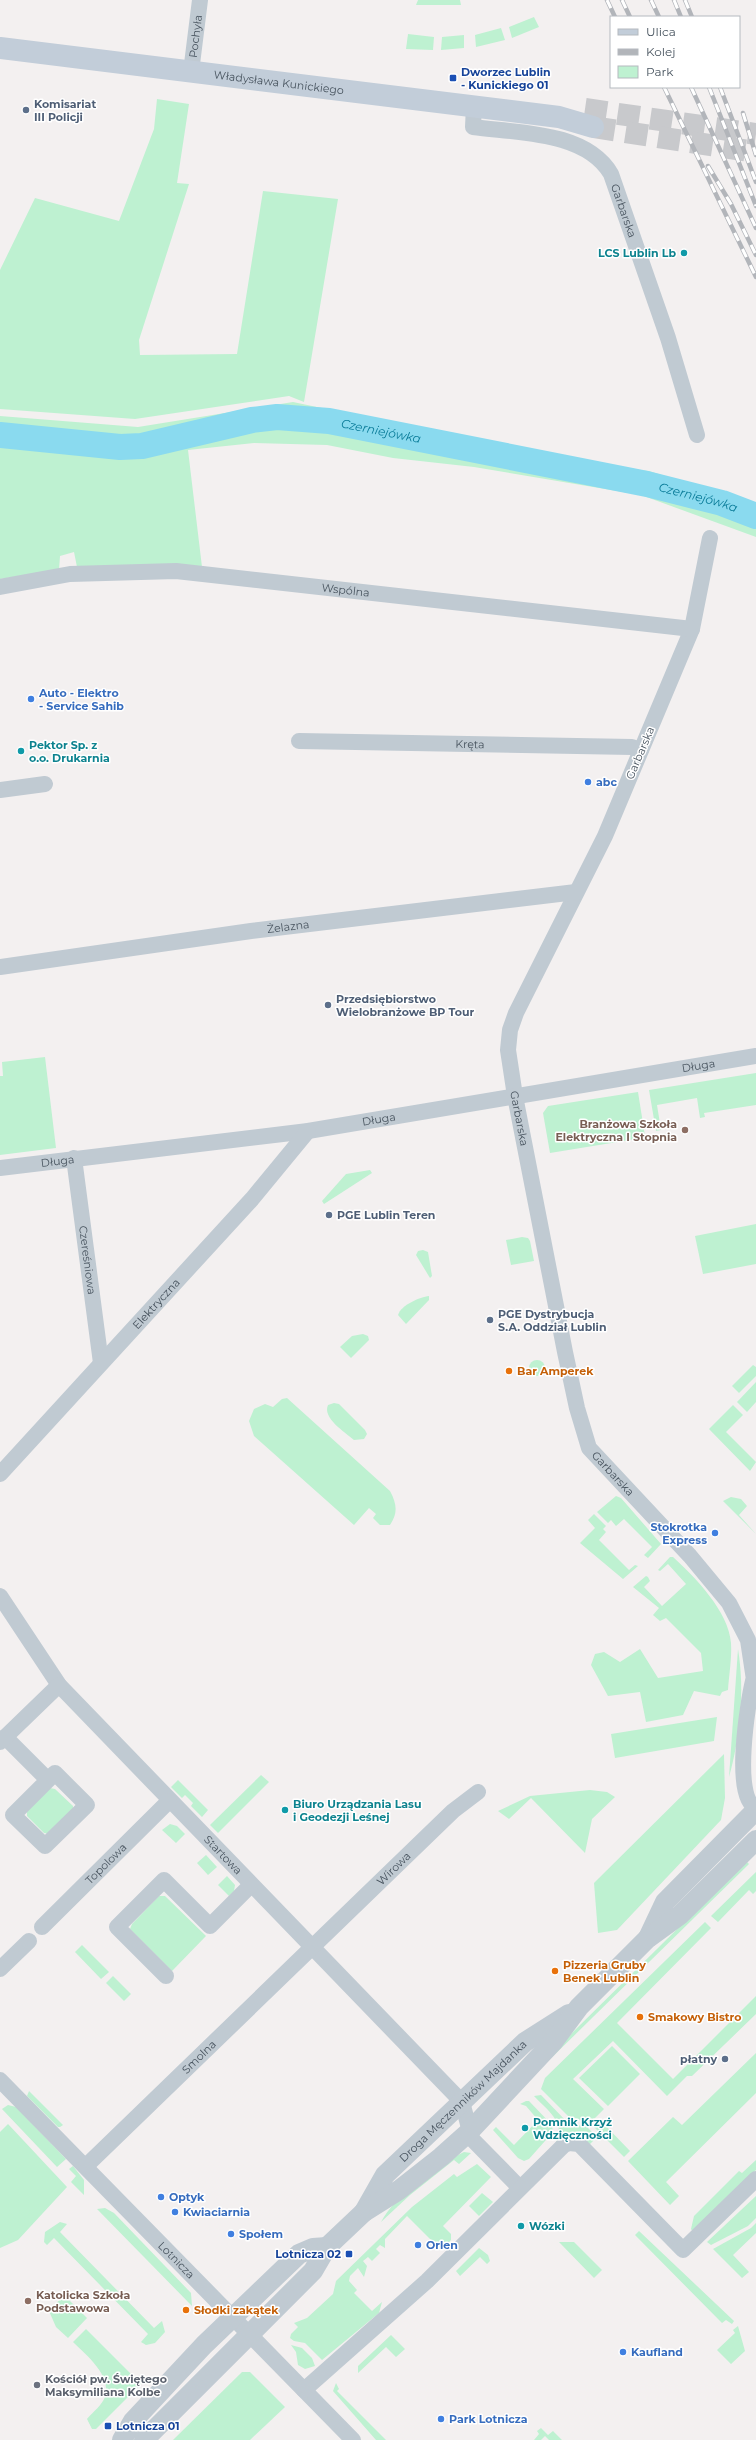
<svg xmlns="http://www.w3.org/2000/svg" width="756" height="2440" viewBox="0 0 756 2440" font-family="Montserrat,sans-serif">
  <style>
    .green { fill: #bef1d1 }
    .lines { fill: none; stroke-linecap: round; stroke-linejoin: round }
    .river { stroke: #8adaef; stroke-width: 26 }
    .secondary-tunnel { stroke: #c8c9cc; stroke-width: 22; stroke-dasharray: 22 11; stroke-linecap: butt }
    .minor { stroke: #c0cad2; stroke-width: 16 }
    .tertiary { stroke: #c0cad2; stroke-width: 20 }
    .secondary { stroke: #c2cdd9; stroke-width: 22 }
    .rail-casing { stroke: #b2b5ba; stroke-width: 4.5 }
    .rail { stroke: #fff; stroke-width: 3; stroke-dasharray: 9; stroke-linecap: butt }
    .transit-dot { fill: #1a4fb4; stroke: #fff; stroke-width: 1.5 }
    .service-dot { fill: #5c6f8a; stroke: #fff; stroke-width: 1.5 }
    .culture-dot { fill: #0f9aa8; stroke: #fff; stroke-width: 1.5 }
    .shop-dot { fill: #3f7fe0; stroke: #fff; stroke-width: 1.5 }
    .education-dot { fill: #8d6e63; stroke: #fff; stroke-width: 1.5 }
    .food-dot { fill: #e8710a; stroke: #fff; stroke-width: 1.5 }
    .worship-dot { fill: #6b7280; stroke: #fff; stroke-width: 1.5 }
    .labels { text-anchor: middle; stroke-width: 3; stroke-linejoin: round; paint-order: stroke }
    .street-label { font-size: 11px; fill: #47535e; stroke: #fff }
    .transit-label { font-size: 11px; font-weight: bold; fill: #164399; stroke: #fff; text-anchor: start }
    .service-label { font-size: 11px; font-weight: bold; fill: #4e5e75; stroke: #fff; text-anchor: start }
    .culture-label { font-size: 11px; font-weight: bold; fill: #0d838f; stroke: #fff; text-anchor: start }
    .shop-label { font-size: 11px; font-weight: bold; fill: #366cbe; stroke: #fff; text-anchor: start }
    .education-label { font-size: 11px; font-weight: bold; fill: #785e54; stroke: #fff; text-anchor: end }
    .food-label { font-size: 11px; font-weight: bold; fill: #c56008; stroke: #fff; text-anchor: start }
    .worship-label { font-size: 11px; font-weight: bold; fill: #5b616d; stroke: #fff; text-anchor: start }
    .water-label { font-size: 12px; font-style: italic; fill: #097b98; stroke: #fff }
  </style>
  <rect width="100%" height="100%" fill="#f3f0f0"/>
  <g class="green">
    <polygon points="418,0 460,0 461,5 416,5"/>
    <polygon points="534,17 539,27 512,38 509,27"/>
    <polygon points="501,28 505,40 476,47 475,35"/>
    <polygon points="408,34 434,37 433,50 406,49"/>
    <polygon points="464,35 464,48 441,50 442,37"/>
    <polygon points="157,99 189,104 177,183 189,184 139,340 140,355 237,354 263,191 338,199 304,402 289,396 135,419 0,409 0,270 35,198 119,221 154,129"/>
    <polygon points="293,402 593,465 649,471 756,505 756,537 641,495 474,467 393,458 327,445 254,443 188,450 202,567 77,567 74,552 60,556 59,570 0,579 0,416 138,427"/>
    <polygon points="45,1057 56,1148 0,1155 0,1076 3,1076 2,1062"/>
    <polygon points="756,1073 756,1105 704,1113 705,1117 700,1118 697,1098 657,1105 661,1130 656,1131 649,1090"/>
    <polygon points="638,1092 645,1136 642,1138 550,1153 543,1113 548,1106"/>
    <polygon points="370,1170 372,1173 324,1204 322,1201 346,1174"/>
    <polygon points="756,1224 756,1264 703,1274 695,1236"/>
    <polygon points="522,1237 528,1238 530,1241 534,1261 511,1265 506,1240"/>
    <polygon points="423,1250 428,1252 432,1276 430,1278 416,1255 418,1251"/>
    <path d="M429 1296V1300L406 1324 398 1315C401 1305 420 1297 429 1296Z"/>
    <polygon points="363,1334 368,1336 369,1340 351,1358 340,1347 352,1336"/>
    <circle cx="537" cy="1368" r="8"/>
    <polygon points="753,1365 756,1367 756,1376 739,1393 732,1386"/>
    <polygon points="756,1382 756,1402 747,1412 737,1402"/>
    <path d="M287 1398 390 1491C397 1504 398 1513 390 1525H380L373 1518 376 1514 369 1508 354 1525 254 1436 249 1421 254 1409 265 1404 273 1407 282 1399Z"/>
    <path d="M334 1403 339 1404 365 1430 367 1434 364 1439 354 1440C345 1432 322 1418 328 1405Z"/>
    <polygon points="733,1405 743,1415 726,1432 756,1462 750,1471 709,1429"/>
    <polygon points="616,1496 621,1498 661,1544 648,1558 644,1555 652,1547 624,1519 616,1526 611,1520 608,1523 597,1512"/>
    <polygon points="731,1497 741,1499 747,1506 739,1515 756,1534 723,1501"/>
    <polygon points="594,1514 606,1526 603,1529 606,1532 599,1540 629,1570 635,1565 638,1566 623,1579 580,1543 595,1528 588,1520"/>
    <path d="M670 1557H673C695 1577 729 1612 731 1643 732 1658 729 1675 728 1690L722 1692 720 1696 694 1691 683 1715 646 1722 640 1692 608 1696 591 1665 595 1654 604 1652 620 1662 640 1649 658 1678 703 1671 701 1653 666 1618 660 1621 653 1615 659 1608 633 1587 646 1576 648 1577 650 1581 644 1587 662 1606 686 1584 668 1564 660 1571 658 1570Z"/>
    <path d="M738 1649C745 1691 740 1737 729 1777Z"/>
    <polygon points="717,1717 714,1741 615,1758 611,1734"/>
    <polygon points="724,1754 725,1798 721,1820 617,1930 598,1933 594,1883"/>
    <polygon points="261,1775 269,1782 218,1833 210,1825"/>
    <polygon points="178,1780 208,1810 202,1817 191,1806 193,1803 185,1795 182,1798 171,1787"/>
    <polygon points="50,1788 55,1789 73,1806 73,1811 50,1834 44,1833 27,1816 27,1811"/>
    <polygon points="590,1790 607,1792 615,1797 592,1819 585,1853 531,1798 509,1819 498,1811 530,1796"/>
    <polygon points="170,1824 177,1826 185,1834 176,1843 162,1830"/>
    <polygon points="206,1855 217,1867 208,1875 197,1863"/>
    <polygon points="746,1861 749,1864 539,2070 573,2032"/>
    <polygon points="756,1872 756,1891 753,1894 749,1890 718,1922 711,1916"/>
    <polygon points="227,1876 235,1885 234,1891 229,1896 218,1885"/>
    <polygon points="159,1896 165,1896 206,1936 172,1971 130,1929 132,1924"/>
    <polygon points="705,1922 711,1928 617,2023 673,2079 756,1996 756,2014 692,2076 687,2076 667,2096 613,2041 573,2079 604,2109 590,2123 568,2116 541,2089 545,2078"/>
    <polygon points="82,1945 109,1972 101,1979 75,1952"/>
    <polygon points="113,1976 131,1994 124,2001 106,1983"/>
    <polygon points="612,2046 640,2074 608,2106 579,2078"/>
    <polygon points="756,2053 756,2093 666,2182 679,2196 670,2205 628,2161 673,2117 682,2125"/>
    <polygon points="29,2091 63,2125 60,2127 58,2127 27,2096"/>
    <path d="M541 2095 567 2122 587 2127 597 2137 590 2144 556 2142C567 2123 546 2109 534 2096Z"/>
    <polygon points="526,2101 529,2101 552,2125 553,2132 529,2159 524,2161 518,2158 493,2130 496,2127 514,2145 538,2120 526,2106 520,2104"/>
    <polygon points="8,2105 16,2107 66,2159 57,2167 2,2109"/>
    <polygon points="600,2120 630,2151 624,2157 594,2127"/>
    <polygon points="8,2124 67,2187 18,2240 0,2248 0,2132"/>
    <path d="M464 2152 471 2153 459 2164 454 2160 410 2195 381 2222C397 2193 430 2175 456 2156Z"/>
    <polygon points="756,2160 756,2170 693,2232 691,2229 694,2216 739,2171 742,2173"/>
    <polygon points="477,2164 491,2177 443,2226 451,2234 451,2240 441,2250 407,2216 385,2239 385,2248 380,2245 376,2249 380,2253 372,2261 368,2257 363,2261 367,2266 364,2277 358,2268 350,2276 349,2281 357,2290 354,2293 372,2311 382,2302 379,2313 322,2360 305,2343 294,2341 290,2338 291,2334 298,2327 294,2323 307,2318 333,2294 336,2281 412,2207 454,2174 457,2177"/>
    <polygon points="73,2166 84,2180 84,2195 71,2182 76,2176 69,2169"/>
    <polygon points="482,2193 493,2202 479,2216 469,2206"/>
    <polygon points="756,2196 756,2218 748,2226 711,2245 707,2242"/>
    <polygon points="105,2208 114,2213 191,2293 192,2306 97,2209"/>
    <polygon points="60,2222 67,2224 60,2232 154,2328 162,2321 165,2332 155,2343 146,2345 141,2342 148,2334 54,2238 47,2245 44,2242 45,2232"/>
    <polygon points="756,2223 756,2233 733,2255 749,2272 742,2278 713,2249 751,2228"/>
    <polygon points="639,2231 734,2321 732,2324 726,2320 722,2323 635,2235"/>
    <polygon points="559,2242 574,2242 602,2270 594,2278"/>
    <polygon points="479,2248 488,2255 490,2261 487,2264 480,2257 460,2276 456,2271"/>
    <polygon points="64,2295 87,2318 68,2338 56,2327 49,2311"/>
    <polygon points="738,2326 745,2351 731,2364 717,2350 735,2333 733,2330"/>
    <path d="M86 2329 141 2384 96 2429H92L87 2419C93 2412 102 2405 105 2397 112 2375 86 2355 73 2342Z"/>
    <polygon points="391,2335 405,2349 396,2357 386,2347 358,2373 358,2366"/>
    <polygon points="291,2345 302,2348 312,2358 315,2366 305,2369 298,2365 296,2352"/>
    <polygon points="242,2372 250,2372 285,2407 250,2440 173,2440"/>
    <polygon points="336,2383 339,2389 337,2391 386,2440 376,2440 333,2391"/>
    <polygon points="541,2428 548,2435 553,2431 562,2440 549,2440 545,2436 541,2440 534,2440 539,2434 537,2431"/>
  </g>
  <g class="lines">
    <path class="river" id="s1" d="M0 435 120 447 142 446 252 420 277 417 329 421 647 484 722 503 756 516"/>
    <g class="secondary-tunnel">
      <polyline points="585,109 756,134"/>
      <polyline points="593,127 756,152"/>
    </g>
    <g class="minor">
      <path id="s2" d="M191 72 200 0"/>
      <path id="s3" d="M474 106 473 127C517 133 586 131 611 174L668 338 697 435"/>
      <path id="s4" d="M710 538 692 629 605 836 516 1013 510 1030 508 1050 515 1096 565 1352 577 1408 589 1448 690 1556 729 1603 748 1640 756 1693"/>
      <path id="s5" d="M0 587 70 574 176 571 692 629"/>
      <path id="s6" d="M299 741 632 747 641 750"/>
      <polyline points="0,790 45,784"/>
      <path id="s7" d="M0 967 251 931 576 892"/>
      <path id="s8" d="M74 1158 101 1363"/>
      <path id="s9" d="M0 1168 308 1131 756 1056"/>
      <path id="s10" d="M0 1474 252 1199 308 1131"/>
      <path id="s11" d="M0 1596 59 1685 462 2102 472 2139 520 2188"/>
      <path d="M753 1681C748 1701 732 1800 756 1807"/>
      <polyline points="5,1737 48,1780 13,1815 45,1846 87,1805 55,1773 48,1780"/>
      <polyline points="0,1742 59,1685"/>
      <path id="s12" d="M42 1927 169 1801"/>
      <polyline points="0,1969 29,1941"/>
      <polyline points="166,1976 117,1927 164,1880 210,1926 251,1885"/>
      <path id="s13" d="M0 2080 353 2440"/>
      <path id="s14" d="M86 2166 453 1811 478 1792"/>
      <polyline points="304,2390 427,2281 564,2145 569,2143 579,2144 683,2250 756,2179"/>
    </g>
    <g class="tertiary">
      <polyline points="648,1938 665,1902 756,1810"/>
      <path id="s15" d="M364 2212 385 2175 525 2042 569 2014"/>
      <polyline points="122,2440 133,2421 204,2345 299,2254 313,2248 327,2247"/>
      <polyline points="144,2440 313,2271 327,2247 364,2212 399,2190 441,2157 469,2132 553,2042 579,2007 647,1939 680,1915 756,1840"/>
    </g>
    <path class="secondary" id="s16" d="M0 48 559 117 593 127"/>
    <g class="rail-casing">
      <g id="rail">
        <polyline points="607,0 615,17"/>
        <polyline points="622,0 630,17"/>
        <polyline points="651,0 659,17"/>
        <polyline points="674,0 681,17"/>
        <polyline points="685,0 692,17"/>
        <polyline points="664,87 756,277"/>
        <polyline points="691,87 756,228"/>
        <polyline points="709,87 756,206"/>
        <polyline points="720,87 756,182"/>
        <polyline points="743,113 756,155"/>
        <polyline points="708,166 731,204 756,255"/>
      </g>
    </g>
    <use href="#rail" class="rail"/>
  </g>
  <g class="transit-dot">
    <rect x="449" y="74" width="8" height="8" rx="2"/>
    <rect x="345" y="2250" width="8" height="8" rx="2"/>
    <rect x="104" y="2422" width="8" height="8" rx="2"/>
  </g>
  <g class="service-dot">
    <circle cx="26" cy="110" r="4"/>
    <circle cx="328" cy="1005" r="4"/>
    <circle cx="329" cy="1215" r="4"/>
    <circle cx="490" cy="1320" r="4"/>
    <circle cx="725" cy="2059" r="4"/>
  </g>
  <g class="culture-dot">
    <circle cx="684" cy="253" r="4"/>
    <circle cx="21" cy="751" r="4"/>
    <circle cx="285" cy="1810" r="4"/>
    <circle cx="525" cy="2128" r="4"/>
    <circle cx="521" cy="2226" r="4"/>
  </g>
  <g class="shop-dot">
    <circle cx="31" cy="699" r="4"/>
    <circle cx="588" cy="782" r="4"/>
    <circle cx="715" cy="1533" r="4"/>
    <circle cx="161" cy="2197" r="4"/>
    <circle cx="175" cy="2212" r="4"/>
    <circle cx="231" cy="2234" r="4"/>
    <circle cx="418" cy="2245" r="4"/>
    <circle cx="623" cy="2352" r="4"/>
    <circle cx="441" cy="2419" r="4"/>
  </g>
  <g class="education-dot">
    <circle cx="685" cy="1130" r="4"/>
    <circle cx="28" cy="2301" r="4"/>
  </g>
  <g class="food-dot">
    <circle cx="509" cy="1371" r="4"/>
    <circle cx="555" cy="1971" r="4"/>
    <circle cx="640" cy="2017" r="4"/>
    <circle cx="186" cy="2310" r="4"/>
  </g>
  <circle class="worship-dot" cx="37" cy="2385" r="4"/>
  <g class="labels">
    <g class="street-label">
      <text dy="4" stroke="none"><textPath href="#s2" startOffset="36">Pochyła</textPath></text>
      <text dy="4" stroke="none"><textPath href="#s16" startOffset="281">Władysława Kunickiego</textPath></text>
      <text dy="4" stroke="none"><textPath href="#s3" startOffset="211">Garbarska</textPath></text>
      <text dy="4" stroke="none"><textPath href="#s5" startOffset="348">Wspólna</textPath></text>
      <text dy="4" stroke="none"><textPath href="#s6" startOffset="171">Kręta</textPath></text>
      <text transform="translate(640 753) rotate(-67)" y="4">Garbarska</text>
      <text dy="4" stroke="none"><textPath href="#s7" startOffset="291">Żelazna</textPath></text>
      <text dy="4" stroke="none"><textPath href="#s9" startOffset="706">Długa</textPath></text>
      <text dy="4" stroke="none"><textPath href="#s9" startOffset="382">Długa</textPath></text>
      <text dy="4" stroke="none"><textPath href="#s4" startOffset="623">Garbarska</textPath></text>
      <text dy="4" stroke="none"><textPath href="#s9" startOffset="58">Długa</textPath></text>
      <text dy="4" stroke="none"><textPath href="#s8" startOffset="103">Czereśniowa</textPath></text>
      <text dy="4" stroke="none"><textPath href="#s10" startOffset="231">Elektryczna</textPath></text>
      <text dy="4" stroke="none"><textPath href="#s4" startOffset="995">Garbarska</textPath></text>
      <text dy="4" stroke="none"><textPath href="#s11" startOffset="343">Startowa</textPath></text>
      <text dy="4" stroke="none"><textPath href="#s12" startOffset="90">Topolowa</textPath></text>
      <text dy="4" stroke="none"><textPath href="#s14" startOffset="428">Wirowa</textPath></text>
      <text dy="4" stroke="none"><textPath href="#s14" startOffset="157">Smolna</textPath></text>
      <text dy="4" stroke="none"><textPath href="#s15" startOffset="150">Droga Męczenników Majdanka</textPath></text>
      <text dy="4" stroke="none"><textPath href="#s13" startOffset="252">Lotnicza</textPath></text>
    </g>
    <g class="transit-label">
      <text x="461" y="76">Dworzec Lublin<tspan x="461" dy="13">- Kunickiego 01</tspan></text>
      <text x="341" y="2258" text-anchor="end">Lotnicza 02</text>
      <text x="116" y="2430">Lotnicza 01</text>
    </g>
    <g class="service-label">
      <text x="34" y="108">Komisariat<tspan x="34" dy="13">III Policji</tspan></text>
      <text x="336" y="1003">Przedsiębiorstwo<tspan x="336" dy="13">Wielobranżowe BP Tour</tspan></text>
      <text x="337" y="1219">PGE Lublin Teren</text>
      <text x="498" y="1318">PGE Dystrybucja<tspan x="498" dy="13">S.A. Oddział Lublin</tspan></text>
      <text x="717" y="2063" text-anchor="end">płatny</text>
    </g>
    <g class="culture-label">
      <text x="676" y="257" text-anchor="end">LCS Lublin Lb</text>
      <text x="29" y="749">Pektor Sp. z<tspan x="29" dy="13">o.o. Drukarnia</tspan></text>
      <text x="293" y="1808">Biuro Urządzania Lasu<tspan x="293" dy="13">i Geodezji Leśnej</tspan></text>
      <text x="533" y="2126">Pomnik Krzyż<tspan x="533" dy="13">Wdzięczności</tspan></text>
      <text x="529" y="2230">Wózki</text>
    </g>
    <g class="shop-label">
      <text x="39" y="697">Auto - Elektro<tspan x="39" dy="13">- Service Sahib</tspan></text>
      <text x="596" y="786">abc</text>
      <text x="707" y="1531" text-anchor="end">Stokrotka<tspan x="707" dy="13">Express</tspan></text>
      <text x="169" y="2201">Optyk</text>
      <text x="183" y="2216">Kwiaciarnia</text>
      <text x="239" y="2238">Społem</text>
      <text x="426" y="2249">Orlen</text>
      <text x="631" y="2356">Kaufland</text>
      <text x="449" y="2423">Park Lotnicza</text>
    </g>
    <g class="education-label">
      <text x="677" y="1128">Branżowa Szkoła<tspan x="677" dy="13">Elektryczna I Stopnia</tspan></text>
      <text x="36" y="2299" text-anchor="start">Katolicka Szkoła<tspan x="36" dy="13">Podstawowa</tspan></text>
    </g>
    <g class="food-label">
      <text x="517" y="1375">Bar Amperek</text>
      <text x="563" y="1969">Pizzeria Gruby<tspan x="563" dy="13">Benek Lublin</tspan></text>
      <text x="648" y="2021">Smakowy Bistro</text>
      <text x="194" y="2314">Słodki zakątek</text>
    </g>
    <g class="worship-label">
      <text x="45" y="2383">Kościół pw. Świętego<tspan x="45" dy="13">Maksymiliana Kolbe</tspan></text>
    </g>
    <g class="water-label">
      <text dy="4" stroke="none"><textPath href="#s1" startOffset="386">Czerniejówka</textPath></text>
      <text dy="4" stroke="none"><textPath href="#s1" startOffset="710">Czerniejówka</textPath></text>
    </g>
  </g>
  <rect x="610" y="16" width="130" height="72" fill="#ffffff" stroke="#b5babf"/>
  <rect x="618" y="29" width="20" height="6" fill="#c2cdd9" stroke="#b5babf"/>
  <text x="646" y="36" font-size="12" fill="#47535e">Ulica</text>
  <rect x="618" y="49" width="20" height="6" fill="#b2b5ba" stroke="#b5babf"/>
  <text x="646" y="56" font-size="12" fill="#47535e">Kolej</text>
  <rect x="618" y="66" width="20" height="12" fill="#bef1d1" stroke="#b5babf"/>
  <text x="646" y="76" font-size="12" fill="#47535e">Park</text>
</svg>
